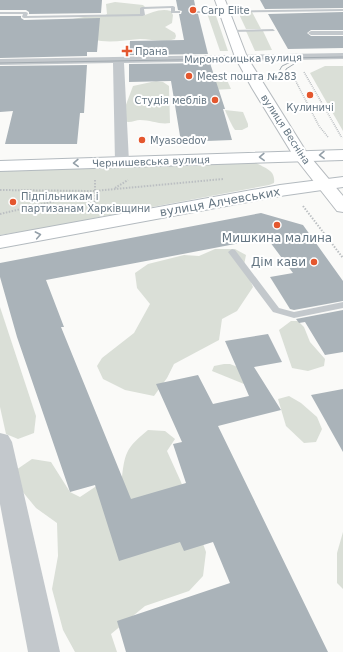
<svg xmlns="http://www.w3.org/2000/svg" width="343" height="652" viewBox="0 0 343 652" font-family="'DejaVu Sans',sans-serif">
  <style>
    .green { fill: #dadfd7 }
    .building { fill: #aab3b9 }
    .lines { fill: none; stroke-linecap: round; stroke-linejoin: round }
    .secondary-casing { stroke: #b3babf; stroke-width: 2 }
    .primary-casing { stroke: #b5babe; stroke-width: 2 }
    .path-far1 { stroke: #bbbfc2; stroke-width: 1.5; stroke-dasharray: 1 1; stroke-linecap: butt }
    .path { stroke: #bbbfc2; stroke-width: 2; stroke-dasharray: 1.5 1.5; stroke-linecap: butt }
    .lane { fill: #c3c8cc; fill-rule: evenodd }
    .street { fill: #c3c8cc; fill-rule: evenodd }
    .secondary { fill: #fff; fill-rule: evenodd }
    .primary { fill: #fff; fill-rule: evenodd }
    .tram { stroke: #a2aab0; stroke-width: 1 }
    .oneway { stroke: #939fa8 }
    .poi-dot { fill: #e4572e; stroke: #fff; stroke-width: 1.5 }
    .labels { text-anchor: middle; stroke-width: 4; stroke-linejoin: round; paint-order: stroke }
    .far-poi-label { font-size: 10px; fill: #657683; stroke: #fff; text-anchor: start }
    .far-street-label { font-size: 10px; fill: #657683; stroke: #fff }
    .street-label { font-size: 12px; fill: #657683; stroke: #fff }
    .poi-label { font-size: 12px; fill: #657683; stroke: #fff }
  </style>
  <rect width="100%" height="100%" fill="#fafaf8"/>
  <g class="green">
    <path d="M115 2 143 5 145 7 140 15 142 16C152 13 160 8 171 11L173 15 172 23 165 27 175 33 176 36 175 39C164 43 151 39 140 39 123 40 109 44 92 39L0 32 84 17 104 16 107 14 106 4Z"/>
    <polygon points="238,12 252,12 261,29 246,29"/>
    <polygon points="207,13 215,13 228,51 220,51"/>
    <polygon points="246,31 263,31 272,50 255,51"/>
    <polygon points="325,66 343,66 343,131 310,73"/>
    <polygon points="219,74 227,80 231,89 212,90 209,75"/>
    <path d="M156 81 163 82 169 86 170 123C160 125 151 120 140 120 135 120 130 124 124 121V110L133 86Z"/>
    <path d="M225 110 243 112 248 124V127L242 130H235C232 126 227 115 225 110Z"/>
    <path d="M255 162C263 168 276 169 274 183L269 185 99 217 59 226 0 235V168Z"/>
    <polygon points="215,249 235,249 246,255 244,265 253,287 237,311 222,319 219,340 174,364 167,378 154,396 125,390 103,379 97,366 102,358 134,333 150,304 137,288 135,273 148,264 184,255 199,256"/>
    <polygon points="0,307 36,416 34,433 18,439 6,434 0,407"/>
    <polygon points="291,321 298,321 304,327 310,342 325,359 324,366 308,371 292,368 279,330"/>
    <polygon points="224,364 230,364 248,371 244,384 212,371 214,366"/>
    <polygon points="289,396 301,403 317,417 322,429 316,442 304,443 286,426 278,399"/>
    <path d="M148 430 165 431 175 439 167 451 181 482 206 552 203 576 189 591 145 606 111 634 117 652H75L63 630 52 589 58 556 57 523 36 508 22 491 16 470 32 459 51 462 70 492 80 497 101 483 122 477C125 450 128 447 148 430Z"/>
    <polygon points="343,532 343,589 337,583 337,553"/>
  </g>
  <g class="building">
    <polygon points="0,0 102,0 101,13 29,14 29,12 26,10 0,10"/>
    <polygon points="176,0 194,0 196,10 194,13 198,14 208,54 129,55 130,41 184,40 179,14 181,14 182,11 178,10"/>
    <polygon points="260,0 343,0 343,8 265,9"/>
    <polygon points="343,12 343,30 311,30 307,33 311,36 343,36 343,48 288,49 268,14"/>
    <polygon points="0,16 21,16 21,18 24,20 100,18 97,52 87,52 87,56 0,58"/>
    <polygon points="210,63 225,109 223,109 232,140 181,142 171,81 129,82 129,64"/>
    <polygon points="87,65 84,113 80,113 77,144 5,144 13,111 0,112 0,66"/>
    <polygon points="261,213 303,225 343,281 343,301 294,310 290,309 270,277 293,273 267,238 46,280 64,327 61,327 131,499 186,483 173,444 182,442 156,384 198,375 213,404 249,396 225,341 268,334 282,362 254,367 281,410 218,426 328,652 126,652 117,621 230,583 213,542 184,551 180,542 119,561 95,485 70,492 17,337 0,277 0,263"/>
    <polygon points="343,310 343,352 325,355 305,322 299,323 296,319"/>
    <polygon points="343,389 343,452 311,395"/>
  </g>
  <g class="lines">
    <g class="secondary-casing">
      <g id="secondary">
        <polygon points="343,150 343,160 0,171 0,161"/>
        <polygon points="343,177 343,187 280,196 0,248 0,236 280,185"/>
      </g>
    </g>
    <g class="primary-casing">
      <polygon id="primary" points="215,0 225,0 247,57 307,153 343,196 343,212 337,211 293,155 252,88 235,57"/>
    </g>
    <g class="path-far1">
      <polyline points="291,72 319,126 328,137"/>
      <polyline points="304,72 342,138"/>
    </g>
    <g class="path">
      <polyline points="95,180 95,205"/>
      <polyline points="115,188 128,180"/>
      <polyline points="0,190 94,191 223,179"/>
      <polyline points="303,206 343,258"/>
      <polyline points="0,214 89,193"/>
    </g>
    <g class="lane">
      <polygon points="173,6 175,7 175,11 180,11 180,13 171,13 171,8 144,9 145,15 143,16 24,18 22,17 23,14 0,14 0,12 26,12 28,13 27,16 140,14 140,8 142,7"/>
      <polygon points="343,9 343,11 197,13 195,12 197,11"/>
      <polygon points="273,29 275,31 231,32 229,31 231,30"/>
      <polygon points="343,31 343,35 311,35 308,33 311,31"/>
      <polygon points="232,249 235,250 279,308 294,312 343,302 343,308 294,318 273,312 228,252"/>
    </g>
    <g class="street">
      <polygon points="343,53 343,59 124,63 129,162 127,165 122,166 117,165 115,162 113,63 0,65 0,59"/>
      <polygon points="0,433 8,435 12,442 60,652 28,652 0,504"/>
    </g>
    <use href="#secondary" class="secondary"/>
    <use href="#primary" class="primary"/>
    <g class="tram">
      <polyline points="0,63 343,57"/>
      <polyline points="278,73 282,66 295,60"/>
      <polyline points="285,77 286,69 294,64"/>
    </g>
  </g>
  <defs><path id="oneway-chevron" d="M-2-3.5L2.5 0L-2 3.5" fill="none" stroke-width="1.6" stroke-linecap="round" stroke-linejoin="round"/></defs>
  <g class="oneway">
    <use href="#oneway-chevron" transform="translate(322 155) rotate(179)"/>
    <use href="#oneway-chevron" transform="translate(262 157) rotate(178)"/>
    <use href="#oneway-chevron" transform="translate(76 163) rotate(178)"/>
    <use href="#oneway-chevron" transform="translate(38 235) rotate(-11)"/>
  </g>
  <g class="poi-dot">
    <circle cx="193" cy="10" r="4"/>
    <path d="M125 45h4v4h4v4h-4v4h-4v-4h-4v-4h4z"/>
    <circle cx="189" cy="76" r="4"/>
    <circle cx="310" cy="95" r="4"/>
    <circle cx="215" cy="100" r="4"/>
    <circle cx="142" cy="140" r="4"/>
    <circle cx="13" cy="202" r="4"/>
    <circle cx="277" cy="225" r="4"/>
    <circle cx="314" cy="262" r="4"/>
  </g>
  <g class="labels">
    <g class="far-poi-label">
      <text x="201" y="14">Carp Elite</text>
      <text x="135" y="55">Прана</text>
      <text x="197" y="80">Meest пошта №283</text>
      <text x="207" y="104" text-anchor="end">Студія меблів</text>
      <text x="310" y="111" text-anchor="middle">Кулиничі</text>
      <text x="150" y="144">Myasoedov</text>
      <text x="21" y="200">Підпільникам і<tspan x="21" dy="12">партизанам Харківщини</tspan></text>
    </g>
    <g class="far-street-label">
      <text transform="translate(243 58) rotate(-1)" y="4">Мироносицька вулиця</text>
      <text transform="translate(286 129) rotate(57)" y="4">вулиця Весніна</text>
      <text transform="translate(151 161) rotate(-2)" y="4">Чернишевська вулиця</text>
    </g>
    <g class="street-label">
      <text transform="translate(220 202) rotate(-10)" y="4">вулиця Алчевських</text>
    </g>
    <g class="poi-label">
      <text x="277" y="242">Мишкина малина</text>
      <text x="306" y="266" text-anchor="end">Дім кави</text>
    </g>
  </g>
</svg>
